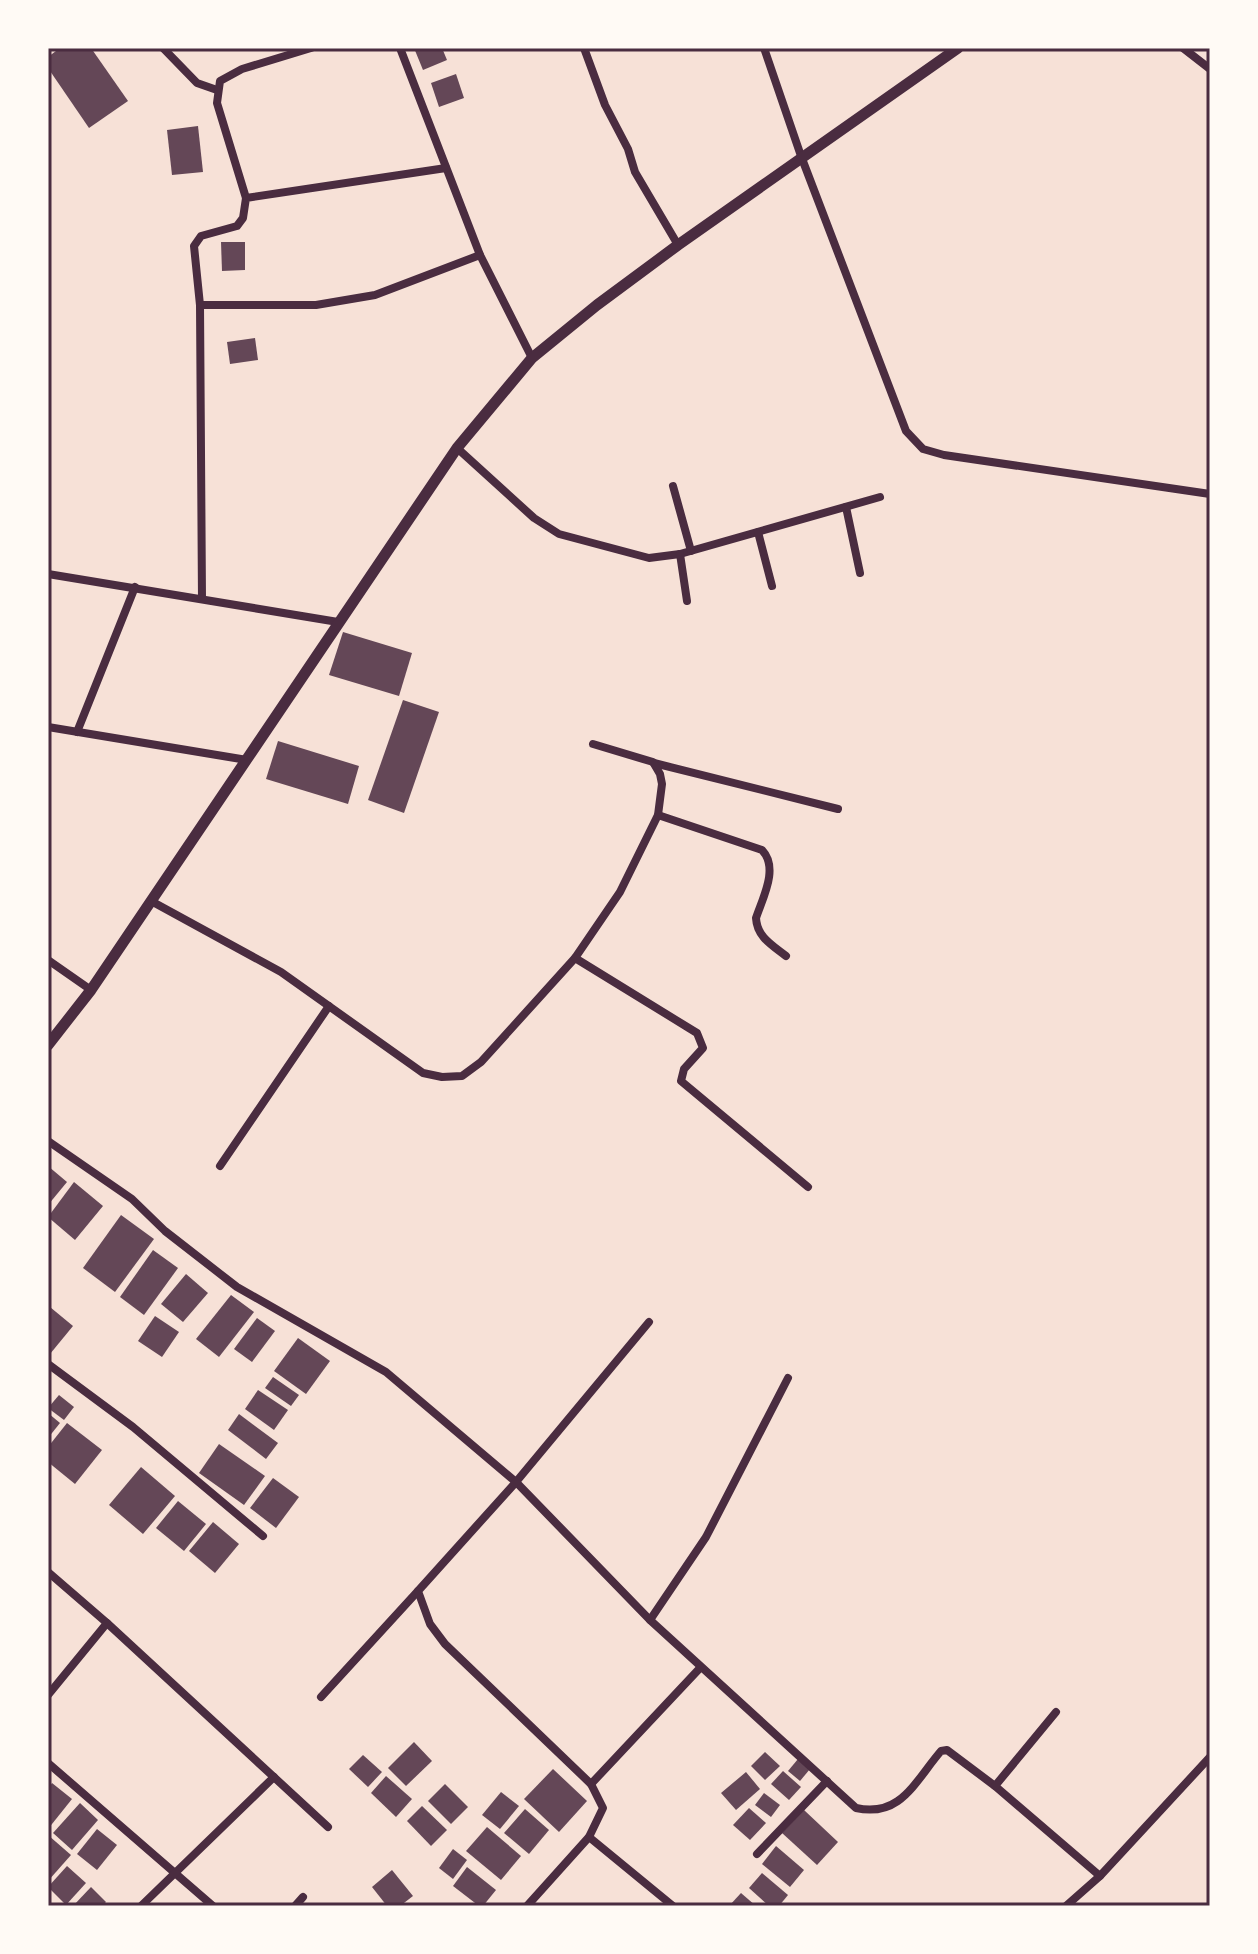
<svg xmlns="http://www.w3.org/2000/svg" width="1258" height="1954" viewBox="0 0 1258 1954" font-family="'Source Serif 4',serif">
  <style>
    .building { fill: #644757 }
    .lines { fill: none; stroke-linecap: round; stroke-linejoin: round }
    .minor { stroke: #4a2c40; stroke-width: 8 }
    .tertiary { stroke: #4a2c40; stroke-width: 11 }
    .neatline { fill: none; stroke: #4a2c40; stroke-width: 3 }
  </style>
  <rect width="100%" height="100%" fill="#f7e1d7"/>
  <g class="building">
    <polygon points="60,48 91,48 128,101 89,128 48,68 48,57"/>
    <polygon points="414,48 442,48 447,60 423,70"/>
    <polygon points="456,74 464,98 439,107 431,83"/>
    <polygon points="198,126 203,172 172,175 167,130"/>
    <polygon points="221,242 245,242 245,270 222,271"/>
    <polygon points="255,338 258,360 230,364 227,342"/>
    <polygon points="343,632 412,653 399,696 329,675"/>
    <polygon points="403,700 439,712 404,813 368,800"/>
    <polygon points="278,741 359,766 348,804 266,779"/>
    <polygon points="48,1166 67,1182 48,1205"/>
    <polygon points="74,1182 103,1206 75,1240 48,1217"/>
    <polygon points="121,1215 154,1239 115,1292 83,1268"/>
    <polygon points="153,1250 178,1268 144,1315 120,1297"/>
    <polygon points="186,1274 208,1293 183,1322 161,1304"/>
    <polygon points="231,1295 254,1312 219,1357 196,1339"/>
    <polygon points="50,1307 73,1326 50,1354 48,1352"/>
    <polygon points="155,1316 179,1332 162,1357 138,1341"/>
    <polygon points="257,1318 275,1331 252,1362 234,1349"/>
    <polygon points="298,1338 330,1361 306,1394 274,1371"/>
    <polygon points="273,1377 299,1395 291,1406 265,1388"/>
    <polygon points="258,1390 288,1410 274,1430 245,1409"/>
    <polygon points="59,1395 74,1407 64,1420 48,1408"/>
    <polygon points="48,1413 60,1423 48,1438"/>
    <polygon points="239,1414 278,1443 266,1459 228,1430"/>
    <polygon points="67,1423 102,1450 75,1484 48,1462 48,1447"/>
    <polygon points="219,1444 265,1476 244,1505 199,1473"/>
    <polygon points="141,1467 175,1496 143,1534 109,1505"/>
    <polygon points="273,1478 299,1497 276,1528 250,1508"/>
    <polygon points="178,1501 206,1524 184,1551 156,1528"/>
    <polygon points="213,1522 239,1544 215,1573 189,1551"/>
    <polygon points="414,1742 432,1761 406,1786 388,1768"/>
    <polygon points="765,1752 780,1766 765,1780 751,1766"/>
    <polygon points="363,1755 382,1772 368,1787 349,1769"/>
    <polygon points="798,1759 810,1769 800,1781 788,1771"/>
    <polygon points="553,1769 587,1801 559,1832 524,1799"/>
    <polygon points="783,1771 801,1787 789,1800 771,1784"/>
    <polygon points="746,1772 760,1789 736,1810 721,1793"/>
    <polygon points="386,1776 412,1799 396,1817 371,1793"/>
    <polygon points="52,1783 72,1799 48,1829 48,1789"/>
    <polygon points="445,1784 468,1807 451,1824 428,1801"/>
    <polygon points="501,1792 519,1806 500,1829 482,1815"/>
    <polygon points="764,1793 780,1805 771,1817 755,1805"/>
    <polygon points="80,1803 98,1820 72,1850 53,1833"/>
    <polygon points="422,1806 447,1830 431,1846 407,1821"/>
    <polygon points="749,1808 766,1823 750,1840 733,1825"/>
    <polygon points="525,1809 549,1830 529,1854 504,1833"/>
    <polygon points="804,1810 838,1842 817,1865 782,1833"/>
    <polygon points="487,1827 521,1856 501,1880 466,1851"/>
    <polygon points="97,1829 117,1845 97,1870 77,1854"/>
    <polygon points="48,1835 71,1855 48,1881"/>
    <polygon points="776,1846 804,1870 790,1887 762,1864"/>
    <polygon points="453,1849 467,1860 453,1879 439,1868"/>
    <polygon points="67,1866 86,1883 66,1905 48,1887"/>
    <polygon points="467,1867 496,1890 483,1906 479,1906 453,1886"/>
    <polygon points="392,1870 413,1896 400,1906 387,1906 372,1887"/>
    <polygon points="762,1873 788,1895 779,1906 769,1906 749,1888"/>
    <polygon points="91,1887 106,1902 102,1906 73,1906"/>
    <polygon points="741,1893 756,1906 729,1906"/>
  </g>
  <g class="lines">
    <g class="minor">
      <polyline points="163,48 197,83 217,90"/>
      <polyline points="400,48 480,255 532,358"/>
      <polyline points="584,48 605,105 628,149 635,172 678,245"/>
      <polyline points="764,48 801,156 906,431 923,449 944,455 1210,494"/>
      <polyline points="1183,48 1210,69"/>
      <polyline points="446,168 246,198 243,218 237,226 201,236 194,246 200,305 316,305 375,295 480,255"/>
      <polyline points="246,198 217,103 220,81 242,69 311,48"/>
      <polyline points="200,305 202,599"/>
      <polyline points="457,448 534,518 559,534 649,558 680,554 880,497"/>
      <polyline points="673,486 691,551"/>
      <polyline points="846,507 860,573"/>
      <polyline points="758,532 772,586"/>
      <polyline points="680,554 687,601"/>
      <polyline points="48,574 338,622"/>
      <polyline points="48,727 247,760"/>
      <polyline points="77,732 135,587"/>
      <polyline points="654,763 838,809"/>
      <path d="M658 815 762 850C779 868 763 897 756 918 757 937 772 945 786 956"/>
      <polyline points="151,901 281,972 423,1073 442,1077 462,1076 481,1062 575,958 620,892 658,815 662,784 660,774 653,762 593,744"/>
      <polyline points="575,958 697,1033 703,1048 684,1069 681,1081 808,1187"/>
      <polyline points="48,960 91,990"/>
      <path d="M48 1141 132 1199 165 1231 237 1287 386 1372 516 1482 650 1620 856 1808C901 1818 915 1781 941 1751L947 1750 995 1786 1100 1876"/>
      <polyline points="220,1166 329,1006"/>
      <polyline points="48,1364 133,1427 263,1536"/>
      <polyline points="48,1572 107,1623 328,1827"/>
      <polyline points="650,1620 706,1537 788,1378"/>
      <polyline points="48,1695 107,1623"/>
      <polyline points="321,1697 418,1591"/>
      <polyline points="48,1763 213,1906"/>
      <polyline points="591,1784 700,1668"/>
      <polyline points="995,1786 1056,1712"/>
      <polyline points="589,1837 673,1906"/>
      <polyline points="757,1854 827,1781"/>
      <polyline points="141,1906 274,1777"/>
      <polyline points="295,1906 303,1897"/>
      <polyline points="527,1906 589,1837 603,1808 591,1784 445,1644 430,1624 418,1591 516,1482 649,1322"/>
      <polyline points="1066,1906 1100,1876 1210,1757"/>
    </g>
    <polyline class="tertiary" points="48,1045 91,990 457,448 532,358 597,305 678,245 958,48"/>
  </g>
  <rect width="1258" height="1954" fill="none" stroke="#fffaf5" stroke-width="100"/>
  <rect x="50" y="50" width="1158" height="1854" class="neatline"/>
</svg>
